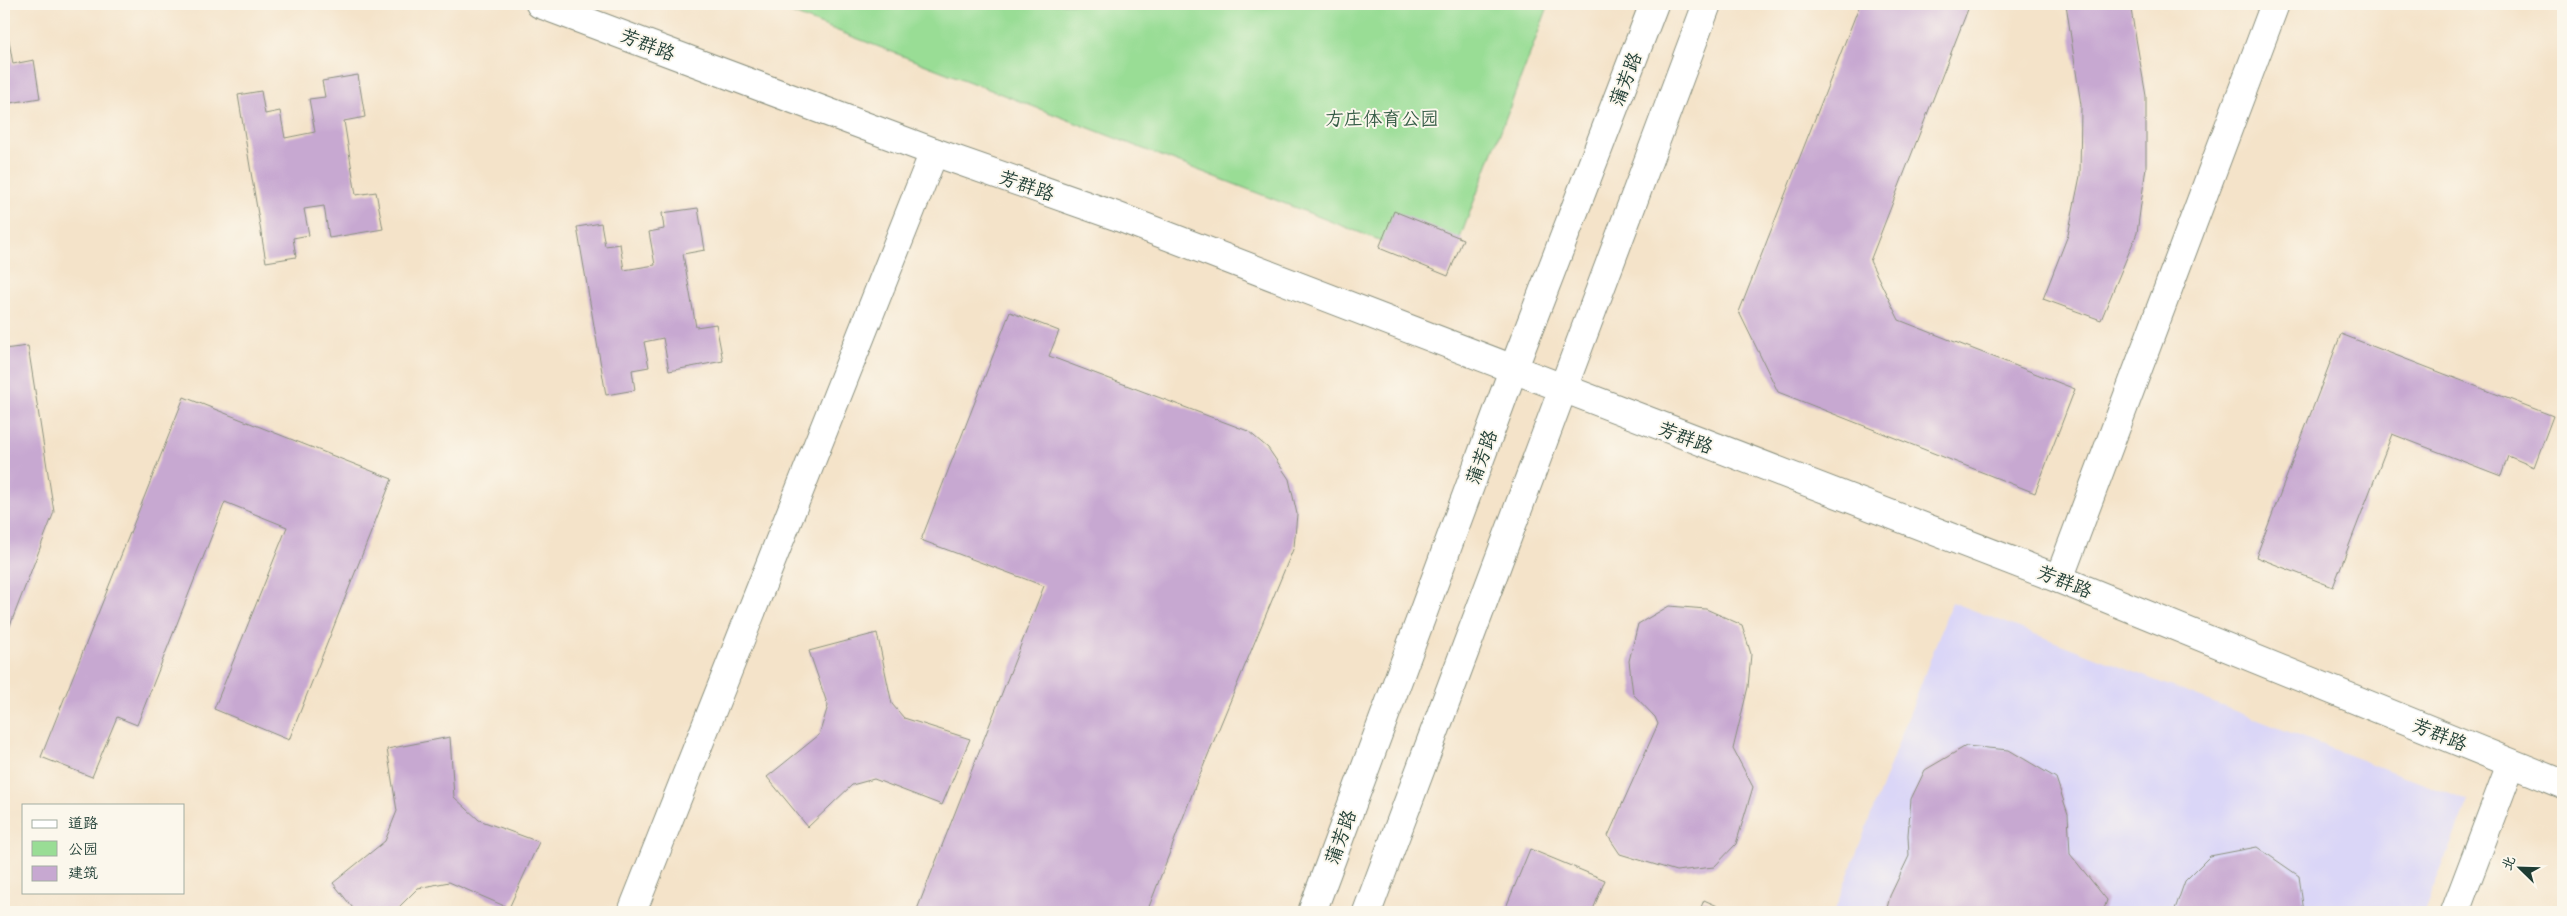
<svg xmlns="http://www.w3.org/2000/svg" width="2567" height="916" viewBox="0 0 2567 916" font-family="'Shantell Sans','LXGW WenKai TC',sans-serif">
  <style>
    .built { fill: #dad6f7 }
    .green { fill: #99dd95; stroke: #5c8d64 }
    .building { fill: #c7a8d1 }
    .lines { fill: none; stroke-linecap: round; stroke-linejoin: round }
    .minor-casing { stroke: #8a907e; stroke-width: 30 }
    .minor { stroke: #fff; stroke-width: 28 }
    .labels { text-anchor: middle; stroke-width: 4; stroke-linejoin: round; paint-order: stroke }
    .street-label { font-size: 19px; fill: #1f3d34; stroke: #fbf7ec }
    .park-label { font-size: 19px; fill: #375d47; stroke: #fbf7ec }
  </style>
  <rect width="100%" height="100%" fill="#fbf7ec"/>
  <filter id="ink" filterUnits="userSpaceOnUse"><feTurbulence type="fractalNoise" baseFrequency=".02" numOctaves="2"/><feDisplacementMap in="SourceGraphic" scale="10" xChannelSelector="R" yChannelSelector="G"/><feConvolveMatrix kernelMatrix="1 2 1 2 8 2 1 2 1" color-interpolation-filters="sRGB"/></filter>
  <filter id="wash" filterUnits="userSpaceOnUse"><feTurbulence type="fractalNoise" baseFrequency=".0096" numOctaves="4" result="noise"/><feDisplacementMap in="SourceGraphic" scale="20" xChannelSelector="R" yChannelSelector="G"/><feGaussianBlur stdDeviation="1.12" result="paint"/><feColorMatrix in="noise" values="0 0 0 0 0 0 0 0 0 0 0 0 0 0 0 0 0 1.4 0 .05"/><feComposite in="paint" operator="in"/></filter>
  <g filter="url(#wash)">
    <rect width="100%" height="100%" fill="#f4e3c9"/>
    <polygon class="built" points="1952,602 2468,801 2424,912 1834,912"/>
    <polygon class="green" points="768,4 1549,4 1449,267"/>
    <g id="blocks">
      <g class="building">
        <polygon points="1860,4 1970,4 1870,261 1899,320 2075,389 2035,493 1778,392 1739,312"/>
        <polygon points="2066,4 2130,4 2146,96 2146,167 2137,233 2101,320 2043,299 2068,235 2080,176 2081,105"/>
        <polygon points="4,13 13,64 34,60 40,98 4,104"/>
        <polygon points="358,75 365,117 344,121 356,195 376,192 383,229 329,238 324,206 304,209 309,235 293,238 296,257 266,262 238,95 261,91 265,114 280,111 285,138 315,132 309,99 325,97 322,81"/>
        <polygon points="698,208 705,250 683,254 696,327 716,324 723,361 669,371 663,338 644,342 649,367 632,370 635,390 606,395 577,227 601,223 605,246 620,244 624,270 655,265 649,232 664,229 662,213"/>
        <polygon points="1394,211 1463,239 1448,276 1379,248"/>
        <polygon points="1010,312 1059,331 1049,356 1248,431 1268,448 1289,479 1297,514 1294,547 1196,784 1147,912 916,912 1044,586 921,540"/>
        <polygon points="2341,334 2553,416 2534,467 2508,456 2501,476 2392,434 2333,587 2256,557"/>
        <polygon points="28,346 54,512 4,641 4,349"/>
        <polygon points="184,397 392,479 289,740 214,709 287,527 225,502 137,725 117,717 92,777 41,757"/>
        <polygon points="1669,606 1706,609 1742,625 1751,654 1748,687 1733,749 1753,787 1736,844 1714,867 1676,871 1620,854 1608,836 1658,724 1655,717 1633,694 1629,661 1638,624"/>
        <polygon points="877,633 892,704 904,718 970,739 942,805 874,779 852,785 808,827 767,777 819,735 828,706 809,651"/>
        <polygon points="450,737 454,797 479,820 539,842 509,908 449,882 418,888 394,912 356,912 333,883 385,841 397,811 387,749"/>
        <polygon points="1966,746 2009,750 2056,778 2068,814 2070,854 2107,900 2103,912 1886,912 1890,896 1909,856 1908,835 1911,799 1925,770"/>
        <polygon points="2257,847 2299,876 2304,912 2174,912 2185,881 2210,856"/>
        <polygon points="1530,849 1605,880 1592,912 1504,912"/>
        <polygon points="1704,900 1731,912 1699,912"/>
      </g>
    </g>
  </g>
  <g filter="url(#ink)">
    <use href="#blocks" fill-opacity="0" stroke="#8a907e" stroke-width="1"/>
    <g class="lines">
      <g class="minor-casing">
        <g id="minor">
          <polyline points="540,4 934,152 1116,216 2059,579 2563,784"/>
          <polyline points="2059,579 2275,4"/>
          <polyline points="632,912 934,152"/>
          <polyline points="1312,912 1513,370 1654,4"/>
          <polyline points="1367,912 1707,4"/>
          <polyline points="2455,912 2511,764"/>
        </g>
      </g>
      <use href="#minor" class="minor"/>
    </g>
  </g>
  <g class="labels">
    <g class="street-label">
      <text transform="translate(648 44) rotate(21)" y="7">芳群路</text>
      <text transform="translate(1625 79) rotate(-69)" y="7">蒲芳路</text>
      <text transform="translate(1027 185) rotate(19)" y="7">芳群路</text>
      <text transform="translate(1686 437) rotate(21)" y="7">芳群路</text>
      <text transform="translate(1481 457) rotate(-70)" y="7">蒲芳路</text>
      <text transform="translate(2065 581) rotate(22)" y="7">芳群路</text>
      <text transform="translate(2440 734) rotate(22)" y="7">芳群路</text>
      <text transform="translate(1340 837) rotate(-70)" y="7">蒲芳路</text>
    </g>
    <g class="park-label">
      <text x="1382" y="125">方庄体育公园</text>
    </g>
  </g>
  <rect width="2567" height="916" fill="none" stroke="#fbf7ec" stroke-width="20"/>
  <rect x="22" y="804" width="162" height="90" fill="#fbf7ec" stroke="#a3ada2"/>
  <rect x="32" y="820" width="25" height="8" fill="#ffffff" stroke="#a3ada2"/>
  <text x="68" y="828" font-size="15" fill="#1f3d34">道路</text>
  <rect x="32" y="841" width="25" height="15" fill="#99dd95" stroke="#a3ada2"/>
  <text x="68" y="854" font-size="15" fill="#1f3d34">公园</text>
  <rect x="32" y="866" width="25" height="15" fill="#c7a8d1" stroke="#a3ada2"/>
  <text x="68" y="878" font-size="15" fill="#1f3d34">建筑</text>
  <g transform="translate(2520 868) rotate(293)" stroke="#fbf7ec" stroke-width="4" paint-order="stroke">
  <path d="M0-4L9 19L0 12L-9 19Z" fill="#1f3d34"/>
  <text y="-8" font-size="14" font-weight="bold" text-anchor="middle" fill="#1f3d34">北</text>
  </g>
</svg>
